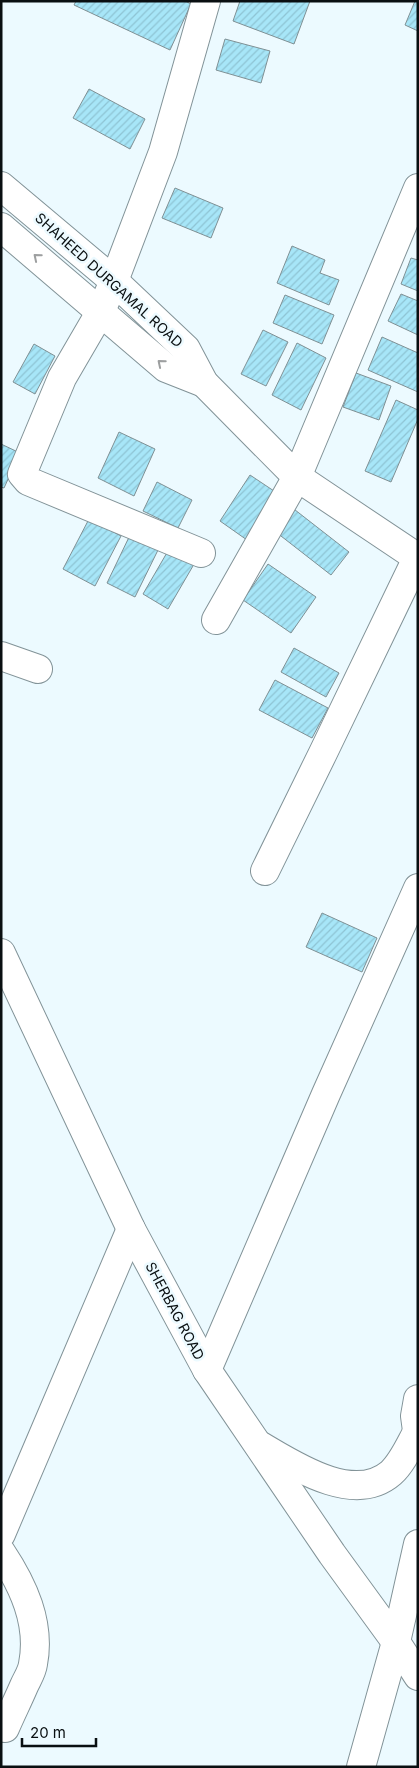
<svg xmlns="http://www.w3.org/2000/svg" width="419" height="1768" viewBox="0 0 419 1768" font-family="Inter,sans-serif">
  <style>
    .building { fill: url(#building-hatch); stroke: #7f9094 }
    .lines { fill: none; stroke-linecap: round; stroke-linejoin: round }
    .minor-casing { stroke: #829398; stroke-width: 30 }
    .minor { stroke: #fff; stroke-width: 28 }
    .oneway { stroke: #9d9fa0 }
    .labels { text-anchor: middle; stroke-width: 5; stroke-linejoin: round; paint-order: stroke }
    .street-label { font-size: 14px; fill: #090f11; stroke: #ecfaff }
  </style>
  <defs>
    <pattern id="building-hatch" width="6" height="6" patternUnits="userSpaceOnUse" patternTransform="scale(1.25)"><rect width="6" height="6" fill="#a7e6f8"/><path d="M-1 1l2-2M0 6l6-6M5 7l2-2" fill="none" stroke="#8ec4d4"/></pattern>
  </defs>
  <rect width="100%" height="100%" fill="#ecfaff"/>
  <g class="building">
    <polygon points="76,1 185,1 191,4 170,50 74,5"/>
    <polygon points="240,1 310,1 294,44 233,21"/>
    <polygon points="415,1 418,1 418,31 405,25"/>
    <polygon points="225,39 270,51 261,83 216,70"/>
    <polygon points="89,89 145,119 130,149 73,118"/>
    <polygon points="175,188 223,208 211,238 162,218"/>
    <polygon points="292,246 325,260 320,273 339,280 329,305 277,283"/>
    <polygon points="411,258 418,260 418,291 401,284"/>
    <polygon points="401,294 418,301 418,335 388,321"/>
    <polygon points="285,295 334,315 322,344 273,323"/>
    <polygon points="263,330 288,342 266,386 241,374"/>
    <polygon points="382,337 418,353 418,392 368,370"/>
    <polygon points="297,343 326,358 301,410 272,395"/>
    <polygon points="34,344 55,356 35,394 13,382"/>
    <polygon points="356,373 391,386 379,420 343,407"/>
    <polygon points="396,400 418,410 418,419 391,482 365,471"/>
    <polygon points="119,432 155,449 134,496 98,478"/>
    <polygon points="1,444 20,453 4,488 1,487"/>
    <polygon points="250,475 277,493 247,540 220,521"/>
    <polygon points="157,482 192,500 178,528 143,511"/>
    <polygon points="290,506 349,552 331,575 272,529"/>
    <polygon points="89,519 121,536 95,586 63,569"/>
    <polygon points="131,533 159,548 135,597 107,583"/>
    <polygon points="172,544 197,559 168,609 143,594"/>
    <polygon points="268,564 316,597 291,633 243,600"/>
    <polygon points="294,648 339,673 326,697 281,672"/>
    <polygon points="275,680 328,708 312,738 259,710"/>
    <polygon points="322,913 377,938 362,972 306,947"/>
  </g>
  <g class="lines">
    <g class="minor-casing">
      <g id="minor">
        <polyline points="1,186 114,281 186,349 204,383 297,477 418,558"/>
        <polyline points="1,227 166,368 204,383"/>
        <polyline points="201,553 28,481 22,474 62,378 101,311 114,281 163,152 206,1"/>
        <polyline points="216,620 297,477 418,188"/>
        <polyline points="1,656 38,669"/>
        <polyline points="265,871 323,753 417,558"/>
        <polyline points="1,953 131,1229 207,1370 332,1554 396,1642 418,1676"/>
        <polyline points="207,1370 326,1094 418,888"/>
        <polyline points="418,1399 415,1416 418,1438"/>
        <path d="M261 1446C295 1466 354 1505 391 1473 402 1463 409 1447 416 1434"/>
        <polyline points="1,1534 131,1229"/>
        <path d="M1 1552C23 1585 41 1623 33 1664 32 1672 27 1679 24 1686 18 1700 11 1714 5 1728"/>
        <polyline points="361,1767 396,1642 418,1544"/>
      </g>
    </g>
    <use href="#minor" class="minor"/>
  </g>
  <defs><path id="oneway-chevron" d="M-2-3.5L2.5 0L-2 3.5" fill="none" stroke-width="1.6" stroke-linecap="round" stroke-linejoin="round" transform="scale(1.25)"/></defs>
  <g class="oneway">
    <use href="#oneway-chevron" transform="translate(37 257) rotate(-140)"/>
    <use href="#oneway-chevron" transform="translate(161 363) rotate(-140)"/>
  </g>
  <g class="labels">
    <g class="street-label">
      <text transform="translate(109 280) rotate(42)" y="5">SHAHEED DURGAMAL ROAD</text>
      <text transform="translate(175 1311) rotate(62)" y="5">SHERBAG ROAD</text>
    </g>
  </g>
  <rect width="419" height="1768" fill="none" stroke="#090f11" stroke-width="5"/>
  <path d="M22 1738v8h74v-8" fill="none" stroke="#090f11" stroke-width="2.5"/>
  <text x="30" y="1738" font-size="15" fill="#090f11" stroke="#ecfaff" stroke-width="4" paint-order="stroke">20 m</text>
</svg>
